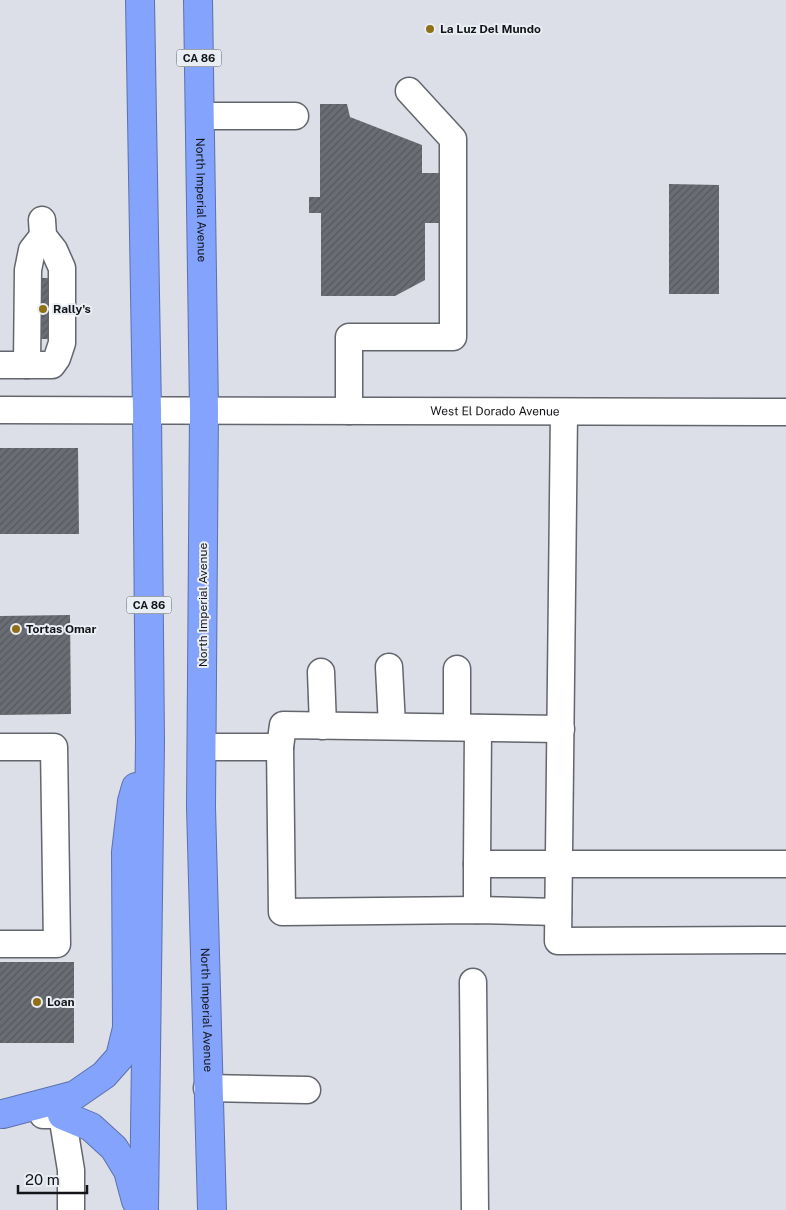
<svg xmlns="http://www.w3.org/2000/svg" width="786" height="1210" viewBox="0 0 786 1210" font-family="'Public Sans',sans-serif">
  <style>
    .building { fill: url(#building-hatch) }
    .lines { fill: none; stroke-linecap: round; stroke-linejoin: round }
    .minor-casing { stroke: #63666c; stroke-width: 29 }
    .highway-casing { stroke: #5c71ac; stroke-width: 30 }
    .minor { stroke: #fff; stroke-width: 26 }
    .highway { stroke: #83a3fc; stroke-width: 28 }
    .poi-dot { fill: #8f7014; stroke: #e9edf4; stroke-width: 2 }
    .labels { text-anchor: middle; stroke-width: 4; stroke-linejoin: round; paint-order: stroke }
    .shield { fill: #e9edf4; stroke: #535559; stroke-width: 1 }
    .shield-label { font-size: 11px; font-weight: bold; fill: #131417 }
    .poi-label { font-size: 12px; font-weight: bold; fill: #131417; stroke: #e9edf4; text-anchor: start }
    .street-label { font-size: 12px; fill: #131417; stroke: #e9edf4 }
  </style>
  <defs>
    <pattern id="building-hatch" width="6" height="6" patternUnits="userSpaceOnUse" patternTransform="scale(1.25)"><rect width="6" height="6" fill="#6a6d74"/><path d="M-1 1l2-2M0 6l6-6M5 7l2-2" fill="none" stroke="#56585e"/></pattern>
  </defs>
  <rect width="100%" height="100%" fill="#dcdfe7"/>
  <g class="building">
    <polygon points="320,104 347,104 350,117 422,145 422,173 440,173 440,223 425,223 425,280 395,296 321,296 321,213 309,213 309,197 320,197"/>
    <polygon points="669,184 719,185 719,294 669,294"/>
    <rect x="33" y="278" width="20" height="61"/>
    <polygon points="0,448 78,448 79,534 0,534"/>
    <polygon points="70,615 71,714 0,715 0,616"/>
    <rect x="0" y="962" width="74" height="81"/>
  </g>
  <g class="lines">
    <g class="minor-casing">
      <g id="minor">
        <polyline points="200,116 295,116"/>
        <polyline points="0,365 52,365 57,358 62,343 62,268 54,250 43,236"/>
        <polyline points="27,365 28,270 32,250 43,236 42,220"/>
        <path id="s1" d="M0 410 786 412"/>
        <polyline points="349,411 349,337 453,337 453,139 409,91"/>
        <polyline points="564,412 558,941 786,940"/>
        <polyline points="389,667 392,726"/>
        <polyline points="457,669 457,727"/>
        <polyline points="321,672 323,726"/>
        <polyline points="478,728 477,864 786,864"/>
        <polyline points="0,747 54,747 57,944 0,944"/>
        <polyline points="202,747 280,747"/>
        <polyline points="477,864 477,910"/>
        <polyline points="558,912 477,910 282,912 280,747 283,725 561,729"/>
        <polyline points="473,982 475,1210"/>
        <polyline points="207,1088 307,1090"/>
        <polyline points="43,1115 62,1115 71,1170 71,1210"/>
      </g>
    </g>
    <g class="highway-casing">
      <g id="highway">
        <polyline points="140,0 147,411 150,742 144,1210"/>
        <path id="s2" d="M198 0 204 411 201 807 212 1210"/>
        <polyline points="3,1114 75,1095 104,1075 120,1057 127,1028 126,852 132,801 136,787"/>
        <polyline points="62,1115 91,1127 114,1148 128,1171 136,1201"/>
      </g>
    </g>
    <use href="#minor" class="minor"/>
    <use href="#highway" class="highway"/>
  </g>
  <g class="poi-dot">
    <circle cx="430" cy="29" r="5"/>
    <circle cx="43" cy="309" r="5"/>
    <circle cx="16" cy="629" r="5"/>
    <circle cx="37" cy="1002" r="5"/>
  </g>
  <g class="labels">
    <g class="shield">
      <rect x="176.5" y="49.5" width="45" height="17" rx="4"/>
      <rect x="126.5" y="596.5" width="45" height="17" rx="4"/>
    </g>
    <g class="shield-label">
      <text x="199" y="62">CA 86</text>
      <text x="149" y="609">CA 86</text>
    </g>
    <g class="poi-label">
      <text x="440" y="33">La Luz Del Mundo</text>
      <text x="53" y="313">Rally's</text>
      <text x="26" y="633">Tortas Omar</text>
      <text x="47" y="1006">Loan</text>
    </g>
    <g class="street-label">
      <text dy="4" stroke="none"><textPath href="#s2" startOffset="200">North Imperial Avenue</textPath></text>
      <text dy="4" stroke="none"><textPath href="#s1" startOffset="495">West El Dorado Avenue</textPath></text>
      <text transform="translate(203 605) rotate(-90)" y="4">North Imperial Avenue</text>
      <text dy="4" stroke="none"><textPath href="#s2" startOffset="1010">North Imperial Avenue</textPath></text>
    </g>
  </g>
  <path d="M18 1185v8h69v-8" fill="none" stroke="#131417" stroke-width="2.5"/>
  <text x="25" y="1185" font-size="15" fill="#131417" stroke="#e9edf4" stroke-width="4" paint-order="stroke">20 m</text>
</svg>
